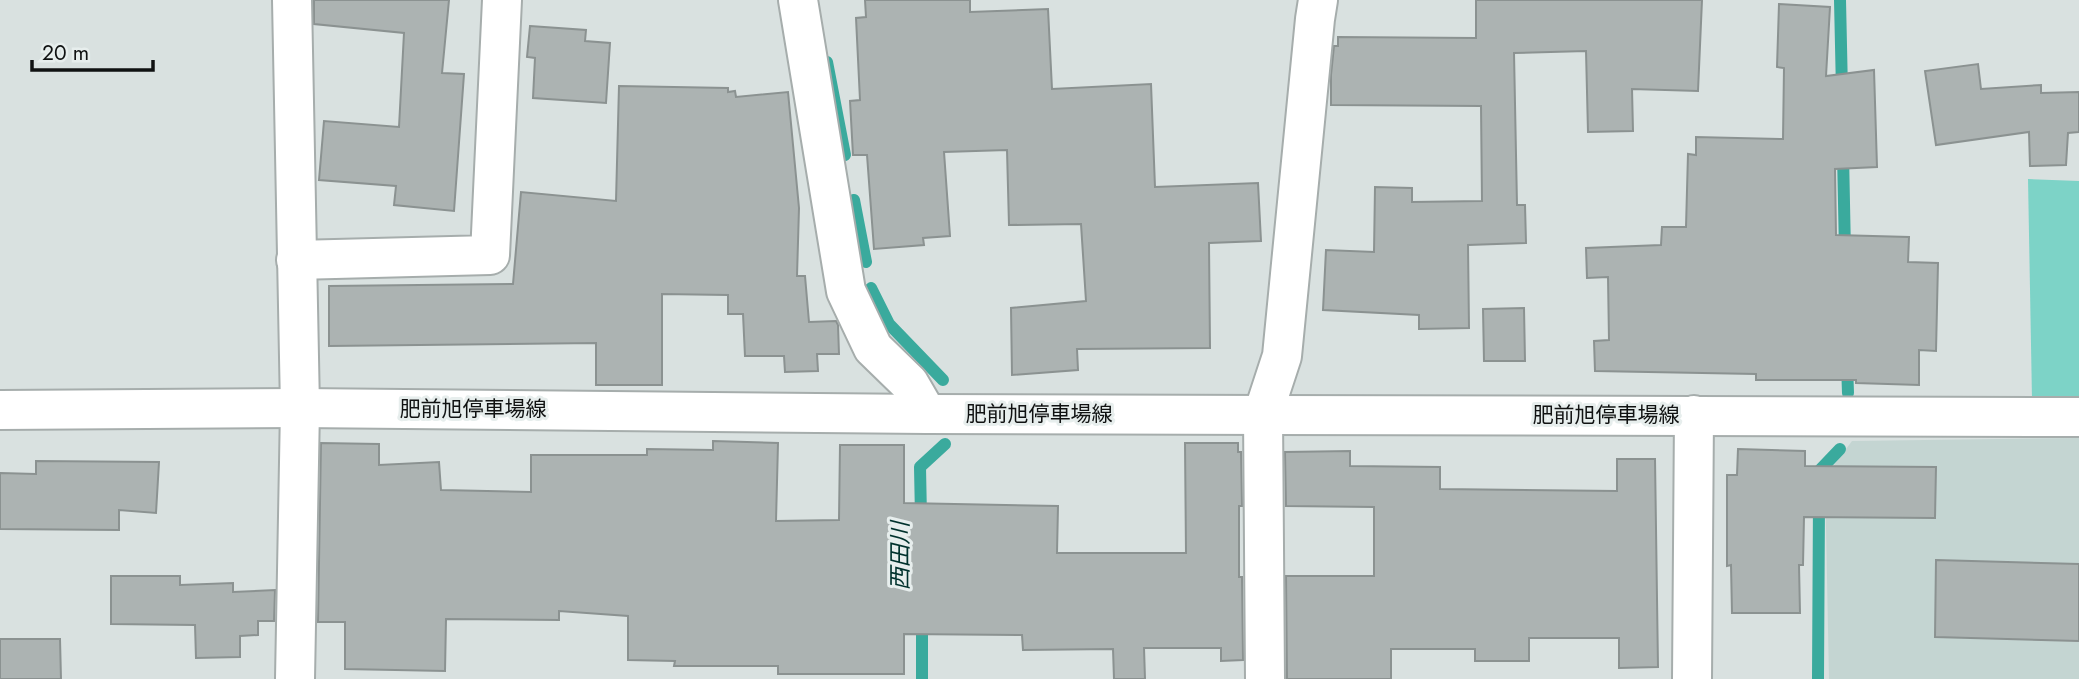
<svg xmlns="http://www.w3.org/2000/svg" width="2079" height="679" viewBox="0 0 2079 679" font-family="Jost,'Noto Sans JP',sans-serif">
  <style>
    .built { fill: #c4d5d2 }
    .green { fill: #7dd3c7 }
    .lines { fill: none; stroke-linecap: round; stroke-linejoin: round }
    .stream { stroke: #3aaa9d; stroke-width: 12 }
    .building { fill: #acb3b2; stroke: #8b9291; stroke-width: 2 }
    .street-casing { stroke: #a6adac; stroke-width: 42 }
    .secondary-casing { stroke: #a6adac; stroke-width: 42 }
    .street { stroke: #fff; stroke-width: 38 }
    .secondary { stroke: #fff; stroke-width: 38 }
    .labels { text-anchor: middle; stroke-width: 6; stroke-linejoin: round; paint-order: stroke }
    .street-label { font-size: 21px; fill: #101212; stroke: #e7eeed }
    .water-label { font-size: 23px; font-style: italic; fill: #00322d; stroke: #e7eeed }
  </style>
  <rect width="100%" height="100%" fill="#d9e1e0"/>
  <polygon class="built" points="2079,438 2079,679 1829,679 1825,477 1852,441"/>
  <polygon class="green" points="2028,179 2079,181 2079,402 2032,399"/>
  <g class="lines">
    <g class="stream">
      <polyline points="1840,0 1842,91"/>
      <polyline points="827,62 845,155"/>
      <polyline points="1843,154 1845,252"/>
      <polyline points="854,200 866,262"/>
      <polyline points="871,288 889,324 943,380"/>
      <polyline points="1847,364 1848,393"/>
      <polyline points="1819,480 1819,471 1840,449"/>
      <polyline points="921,517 920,467 945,444"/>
      <polyline points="922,619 922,679"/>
      <polyline points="1818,679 1819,501"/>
    </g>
  </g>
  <g class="building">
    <polygon points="314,0 449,0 442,73 464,74 454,211 394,205 396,186 319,180 324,121 399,127 404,33 314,24"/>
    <polygon points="865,0 970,0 970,12 1048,9 1052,89 1151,84 1155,187 1258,183 1261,241 1209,243 1210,348 1077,349 1078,370 1012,375 1011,308 1086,301 1081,224 1009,225 1007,150 944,152 950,236 923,238 924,245 874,249 867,155 853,155 850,101 860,100 856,18 866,17"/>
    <polygon points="1476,0 1702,0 1698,91 1632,89 1633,131 1588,132 1586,51 1514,53 1517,205 1525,205 1526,243 1468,245 1469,328 1419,329 1419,315 1323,310 1326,250 1374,252 1375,187 1412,188 1412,202 1482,201 1481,106 1331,105 1331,75 1334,46 1338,46 1338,37 1476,38"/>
    <polygon points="1779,4 1830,7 1826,76 1874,70 1877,167 1835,169 1836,235 1909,237 1908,262 1938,263 1936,351 1919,350 1919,385 1856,383 1856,380 1756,380 1756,374 1595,371 1594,341 1609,340 1608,277 1587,278 1586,248 1661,245 1662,227 1686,227 1688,154 1696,155 1696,137 1783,139 1784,68 1777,67"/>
    <polygon points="530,26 586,30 585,41 610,43 606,103 533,98 535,58 527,57"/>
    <polygon points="1978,64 1981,89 2041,85 2041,93 2079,92 2079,132 2068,133 2066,165 2030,166 2029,132 1936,145 1925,71"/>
    <polygon points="619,86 728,88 728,92 735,91 736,97 788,92 799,208 797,276 805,276 809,322 836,321 838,325 839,354 817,354 818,371 785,372 784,356 745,356 743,314 728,314 728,295 662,294 662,385 596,385 596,343 329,346 329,286 513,284 521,192 616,201"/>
    <polygon points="1524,308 1525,361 1484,361 1483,309"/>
    <polygon points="713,441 778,443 776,521 839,520 840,445 904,445 904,503 1058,506 1057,553 1186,553 1185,443 1238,443 1238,452 1241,452 1242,506 1239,506 1239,577 1242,577 1243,660 1221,661 1221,648 1144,648 1145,679 1114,679 1113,649 1023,650 1022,635 904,634 904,674 778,674 778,666 674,666 675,661 628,660 628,616 559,611 559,620 446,619 445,671 345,669 345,622 318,622 321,443 379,444 379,465 439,462 441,490 531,492 531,455 647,455 647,449 713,450"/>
    <polygon points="1738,449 1805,451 1805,466 1936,467 1935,518 1804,517 1803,565 1799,565 1800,613 1732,613 1731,565 1727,566 1727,475 1737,475"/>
    <polygon points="1350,451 1350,466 1440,467 1440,489 1617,491 1617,459 1655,459 1658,667 1619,668 1619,638 1529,638 1529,661 1475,661 1475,649 1391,649 1391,679 1287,679 1286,576 1374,576 1374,507 1286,506 1285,452"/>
    <polygon points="36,461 159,462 156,513 119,510 119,530 0,529 0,473 36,474"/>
    <polygon points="1936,560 2079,564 2079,641 1935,637"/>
    <polygon points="111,576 180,576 180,585 233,583 233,592 275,590 274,621 258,621 258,635 240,636 240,657 196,658 195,625 111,624"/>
    <polygon points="0,639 60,639 61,679 0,679"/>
  </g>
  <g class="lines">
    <g class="street-casing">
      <g id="street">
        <polyline points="292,0 300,408 295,679"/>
        <polyline points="798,0 846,291 873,348 909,383 927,414"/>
        <polyline points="296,260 490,255 502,0"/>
        <polyline points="1265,679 1263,414 1282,356 1315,19 1318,0"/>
        <polyline points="1692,679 1694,415"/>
      </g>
    </g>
    <g class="secondary-casing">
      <polyline id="secondary" points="0,410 300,408 927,414 2079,417"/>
    </g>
    <use href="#street" class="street"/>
    <use href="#secondary" class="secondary"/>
  </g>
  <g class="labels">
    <g class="street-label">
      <text x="473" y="416">肥前旭停車場線</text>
      <text x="1039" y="421">肥前旭停車場線</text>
      <text x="1606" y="422">肥前旭停車場線</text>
    </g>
    <g class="water-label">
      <text transform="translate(900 556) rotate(-90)" y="8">西田川</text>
    </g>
  </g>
  <path d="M32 60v10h121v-10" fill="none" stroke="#101212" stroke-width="3.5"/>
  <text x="42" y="60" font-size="21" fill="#101212" stroke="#e7eeed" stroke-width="5" paint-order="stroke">20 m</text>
</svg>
